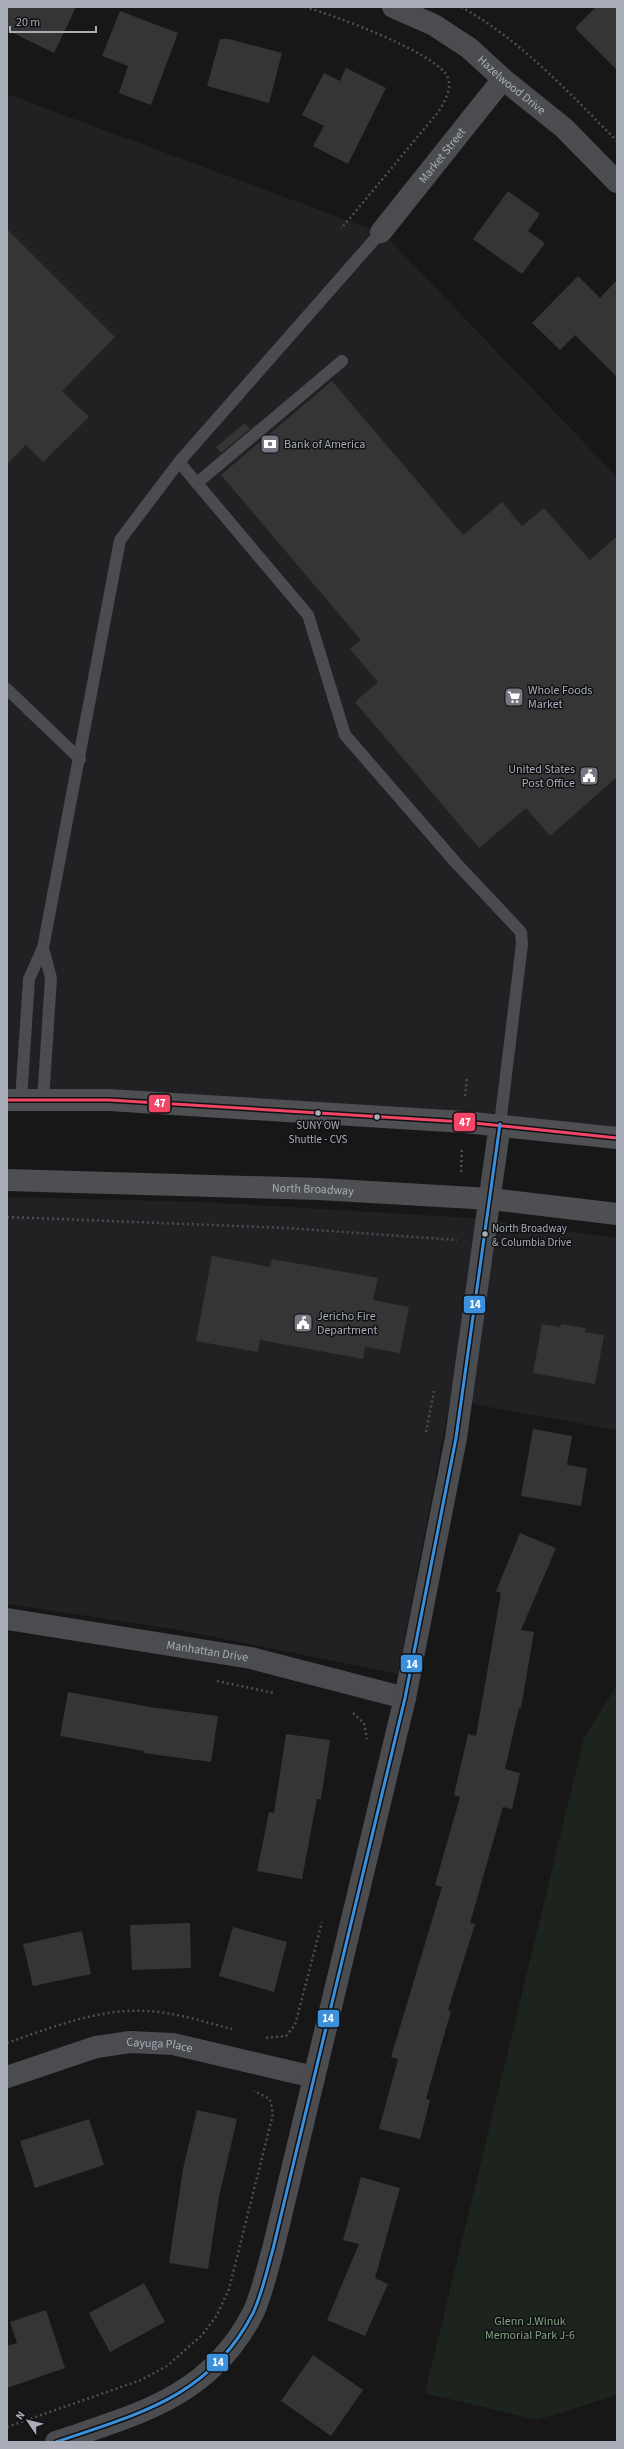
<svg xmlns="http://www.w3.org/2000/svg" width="624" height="2449" viewBox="0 0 624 2449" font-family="'Source Sans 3',sans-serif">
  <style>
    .built { fill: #212123 }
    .green { fill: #1d241e }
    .building { fill: #353536 }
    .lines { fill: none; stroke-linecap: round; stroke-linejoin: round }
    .path { stroke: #4d4e52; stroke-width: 2.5; stroke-dasharray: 2 3; stroke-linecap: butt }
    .service { stroke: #4b4c50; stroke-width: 12 }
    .minor { stroke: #4b4c50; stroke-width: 22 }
    .primary { stroke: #4d4f52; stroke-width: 22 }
    .bus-1-casing { stroke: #111113; stroke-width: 6 }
    .bus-2-casing { stroke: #111113; stroke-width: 6 }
    .bus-1 { stroke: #f34667; stroke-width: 3 }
    .bus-2 { stroke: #3a90db; stroke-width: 3 }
    .bus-dot { fill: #a8adb8; stroke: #111113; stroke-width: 1.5 }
    .labels { text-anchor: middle; stroke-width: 3; stroke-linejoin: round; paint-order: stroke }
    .bus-label { font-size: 11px; fill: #a8adb8; stroke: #111113 }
    .street-label { font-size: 12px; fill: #a8adb8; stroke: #111113 }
    .poi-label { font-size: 12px; fill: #a8adb8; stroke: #111113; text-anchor: start }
    .park-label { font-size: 12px; fill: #7fa381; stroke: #111113 }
    .line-badge { stroke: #111113; stroke-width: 1.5 }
    .badge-label { font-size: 11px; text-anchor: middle; font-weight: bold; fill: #fff }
  </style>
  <rect width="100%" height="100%" fill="#171717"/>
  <g class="built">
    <polygon points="7,94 384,234 617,477 617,1138 7,1100"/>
    <polygon points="7,1197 203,1202 472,1218 617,1238 617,1430 450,1400 398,1674 174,1629 7,1604"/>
  </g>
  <polygon class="green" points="617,1685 617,2395 537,2420 425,2393 584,1738"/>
  <g class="building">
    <polygon points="7,7 76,7 54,53 7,30"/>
    <polygon points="596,7 617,7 617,70 575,28"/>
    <polygon points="120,11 178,33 151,105 119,93 128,66 102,56"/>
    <polygon points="220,39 229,39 282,53 269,103 207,86"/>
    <polygon points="346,68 386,88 348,164 313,146 324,126 302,115 324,73 340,81"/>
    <polygon points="508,191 540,214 528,231 545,243 522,274 473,239"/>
    <polygon points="7,229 115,337 62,391 89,417 43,462 26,445 7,464"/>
    <polygon points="578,276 600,298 617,280 617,377 575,335 560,350 532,323"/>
    <polygon points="332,381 463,535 502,502 522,526 544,508 590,560 617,536 617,777 550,836 526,808 479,848 355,702 378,682 350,649 361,640 221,475"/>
    <polygon points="245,423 250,429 221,453 216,447"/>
    <polygon points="212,1256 270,1267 272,1259 378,1278 373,1300 409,1307 400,1353 365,1347 363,1359 260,1340 258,1352 196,1341"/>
    <polygon points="542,1324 560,1327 561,1324 586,1328 585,1332 604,1335 595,1384 533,1373"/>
    <polygon points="533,1429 572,1436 567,1465 587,1468 581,1506 521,1496"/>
    <polygon points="520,1533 556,1548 521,1630 534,1632 521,1708 519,1708 505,1769 520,1773 512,1809 503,1807 470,1923 475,1924 448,2010 451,2011 426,2099 430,2100 420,2139 379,2129 398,2059 391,2057 442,1887 435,1885 460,1797 454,1795 468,1734 476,1736 501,1593 496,1591"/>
    <polygon points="68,1692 150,1707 218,1716 211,1762 143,1753 144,1751 60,1736"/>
    <polygon points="286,1734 330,1740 321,1799 317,1799 302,1879 257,1871 269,1812 274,1813"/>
    <polygon points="190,1923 191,1968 132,1970 130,1925"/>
    <polygon points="233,1927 287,1942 274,1992 219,1976"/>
    <polygon points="82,1931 91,1974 33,1986 23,1944"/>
    <polygon points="197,2110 237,2119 219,2197 208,2269 169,2263 183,2169"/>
    <polygon points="89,2119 104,2165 35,2188 20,2141"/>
    <polygon points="361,2177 400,2188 375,2278 388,2284 365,2336 327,2320 359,2244 343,2240"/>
    <polygon points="144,2283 165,2322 110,2352 89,2313"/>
    <polygon points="46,2310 65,2368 7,2388 7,2346 17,2343 10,2322"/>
    <polygon points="313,2355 363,2390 331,2436 281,2401"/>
  </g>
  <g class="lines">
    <g class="path">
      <path d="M305 7C336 16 428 50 446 74 454 86 445 101 439 111L341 229"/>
      <path d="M461 7C521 40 569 93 617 141"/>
      <polyline points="465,1096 467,1077"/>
      <polyline points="461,1172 462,1147"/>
      <polyline points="7,1217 288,1228 457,1240"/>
      <polyline points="426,1432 434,1391"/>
      <polyline points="217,1681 274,1693"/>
      <polyline points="353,1713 364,1723 367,1739"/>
      <polyline points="266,2038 286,2036 295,2025 322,1922"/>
      <path d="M7 2043C50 2028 99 2008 146 2011 175 2012 204 2022 232 2029"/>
      <polyline points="7,2427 141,2380 167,2366 202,2335 217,2315 229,2289 273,2114 270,2099 254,2091"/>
    </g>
    <g class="service">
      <polyline points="179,462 308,615 345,735 457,864 521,932 522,944 500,1124"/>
      <polyline points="197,483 342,361"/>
      <polyline points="7,689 80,759"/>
      <polyline points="21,1100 29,979 43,948 120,540 179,462 381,232"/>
      <polyline points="43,1101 51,978 43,948"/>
    </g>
    <g class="minor">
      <path id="s1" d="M393 7 434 25 469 48 503 79 564 128 617 182"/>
      <path id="s2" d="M381 232 503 79"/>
      <path id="s3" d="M7 1619 251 1658 405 1698"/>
      <path id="s4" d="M7 2077 96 2047 130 2042 173 2044 314 2077"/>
      <path d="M56 2442C138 2414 210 2397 253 2313 262 2294 267 2270 273 2249L405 1698 456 1438 500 1124"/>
    </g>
    <g class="primary">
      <polyline points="7,1100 109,1100 464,1122 617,1138"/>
      <path id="s5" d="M7 1180 319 1189 491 1199 617 1214"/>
    </g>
    <g class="bus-1-casing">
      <polyline id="bus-1" points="7,1100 109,1100 464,1122 617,1138"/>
    </g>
    <g class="bus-2-casing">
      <path id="bus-2" d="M56 2442C138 2414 210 2397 253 2313 262 2294 267 2270 273 2249L405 1698 456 1438 500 1124"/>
    </g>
    <use href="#bus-1" class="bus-1"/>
    <use href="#bus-2" class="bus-2"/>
  </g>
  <defs>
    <g id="bank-square" transform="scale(1)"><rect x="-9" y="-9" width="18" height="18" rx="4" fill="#757880" stroke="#111113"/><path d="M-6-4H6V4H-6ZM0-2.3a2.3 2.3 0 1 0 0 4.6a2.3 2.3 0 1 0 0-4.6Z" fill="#fff"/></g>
    <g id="supermarket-square" transform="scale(1)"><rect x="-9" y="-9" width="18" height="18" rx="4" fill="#757880" stroke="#111113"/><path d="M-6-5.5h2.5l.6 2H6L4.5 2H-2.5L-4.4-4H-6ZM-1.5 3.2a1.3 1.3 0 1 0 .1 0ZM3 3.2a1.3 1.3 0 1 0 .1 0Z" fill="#fff"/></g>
    <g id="civic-square" transform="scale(1)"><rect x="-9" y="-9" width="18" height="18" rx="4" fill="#757880" stroke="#111113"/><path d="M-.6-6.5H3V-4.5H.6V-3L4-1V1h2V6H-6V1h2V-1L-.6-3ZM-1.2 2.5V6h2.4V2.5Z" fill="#fff"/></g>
  </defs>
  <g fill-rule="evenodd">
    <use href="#bank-square" x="270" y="444"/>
    <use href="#supermarket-square" x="514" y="697"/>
    <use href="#civic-square" x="589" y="776"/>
    <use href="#civic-square" x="303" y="1323"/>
  </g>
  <g class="bus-dot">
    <circle cx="318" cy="1113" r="3.5"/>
    <circle cx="377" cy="1117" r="3.5"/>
    <circle cx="485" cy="1234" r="3.5"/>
  </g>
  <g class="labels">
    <g class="bus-label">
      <text x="318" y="1129">SUNY OW<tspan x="318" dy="14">Shuttle - CVS</tspan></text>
      <text x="492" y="1232" text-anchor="start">North Broadway<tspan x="492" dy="14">&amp; Columbia Drive</tspan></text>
    </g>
    <g class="street-label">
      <text dy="4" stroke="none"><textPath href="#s1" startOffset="143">Hazelwood Drive</textPath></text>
      <text dy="4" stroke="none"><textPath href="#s2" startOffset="98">Market Street</textPath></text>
      <text dy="4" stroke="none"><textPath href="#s5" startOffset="306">North Broadway</textPath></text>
      <text dy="4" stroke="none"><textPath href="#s3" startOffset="203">Manhattan Drive</textPath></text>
      <text dy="4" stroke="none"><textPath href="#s4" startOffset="158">Cayuga Place</textPath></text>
    </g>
    <g class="poi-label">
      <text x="284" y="448">Bank of America</text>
      <text x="528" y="694">Whole Foods<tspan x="528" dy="14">Market</tspan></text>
      <text x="575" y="773" text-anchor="end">United States<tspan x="575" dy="14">Post Office</tspan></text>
      <text x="317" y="1320">Jericho Fire<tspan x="317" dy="14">Department</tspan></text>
    </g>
    <g class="park-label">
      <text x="530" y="2325">Glenn J.Winuk<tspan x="530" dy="14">Memorial Park J-6</tspan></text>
    </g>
  </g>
  <g class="line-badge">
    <rect x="148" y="1094" width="23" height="19" rx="4" fill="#f34667"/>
    <rect x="453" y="1112" width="23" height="20" rx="4" fill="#f34667"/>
    <rect x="463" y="1295" width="23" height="19" rx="4" fill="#3a90db"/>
    <rect x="400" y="1654" width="23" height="19" rx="4" fill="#3a90db"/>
    <rect x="317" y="2009" width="23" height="19" rx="4" fill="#3a90db"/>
    <rect x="206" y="2353" width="23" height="19" rx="4" fill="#3a90db"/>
  </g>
  <g class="badge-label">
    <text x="160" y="1107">47</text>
    <text x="465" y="1126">47</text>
    <text x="475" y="1308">14</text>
    <text x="412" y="1668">14</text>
    <text x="328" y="2022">14</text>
    <text x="218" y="2366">14</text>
  </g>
  <rect width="624" height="2449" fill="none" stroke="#a8adb8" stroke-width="16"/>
  <g transform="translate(28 2421) rotate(305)" stroke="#111113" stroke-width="3" paint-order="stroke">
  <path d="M0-3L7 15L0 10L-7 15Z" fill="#a8adb8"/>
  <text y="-6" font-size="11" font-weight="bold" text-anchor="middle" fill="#a8adb8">N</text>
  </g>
  <path d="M10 26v6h86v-6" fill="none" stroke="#a8adb8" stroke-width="2"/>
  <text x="16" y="26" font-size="12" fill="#a8adb8" stroke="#111113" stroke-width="3" paint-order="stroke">20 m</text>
</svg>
